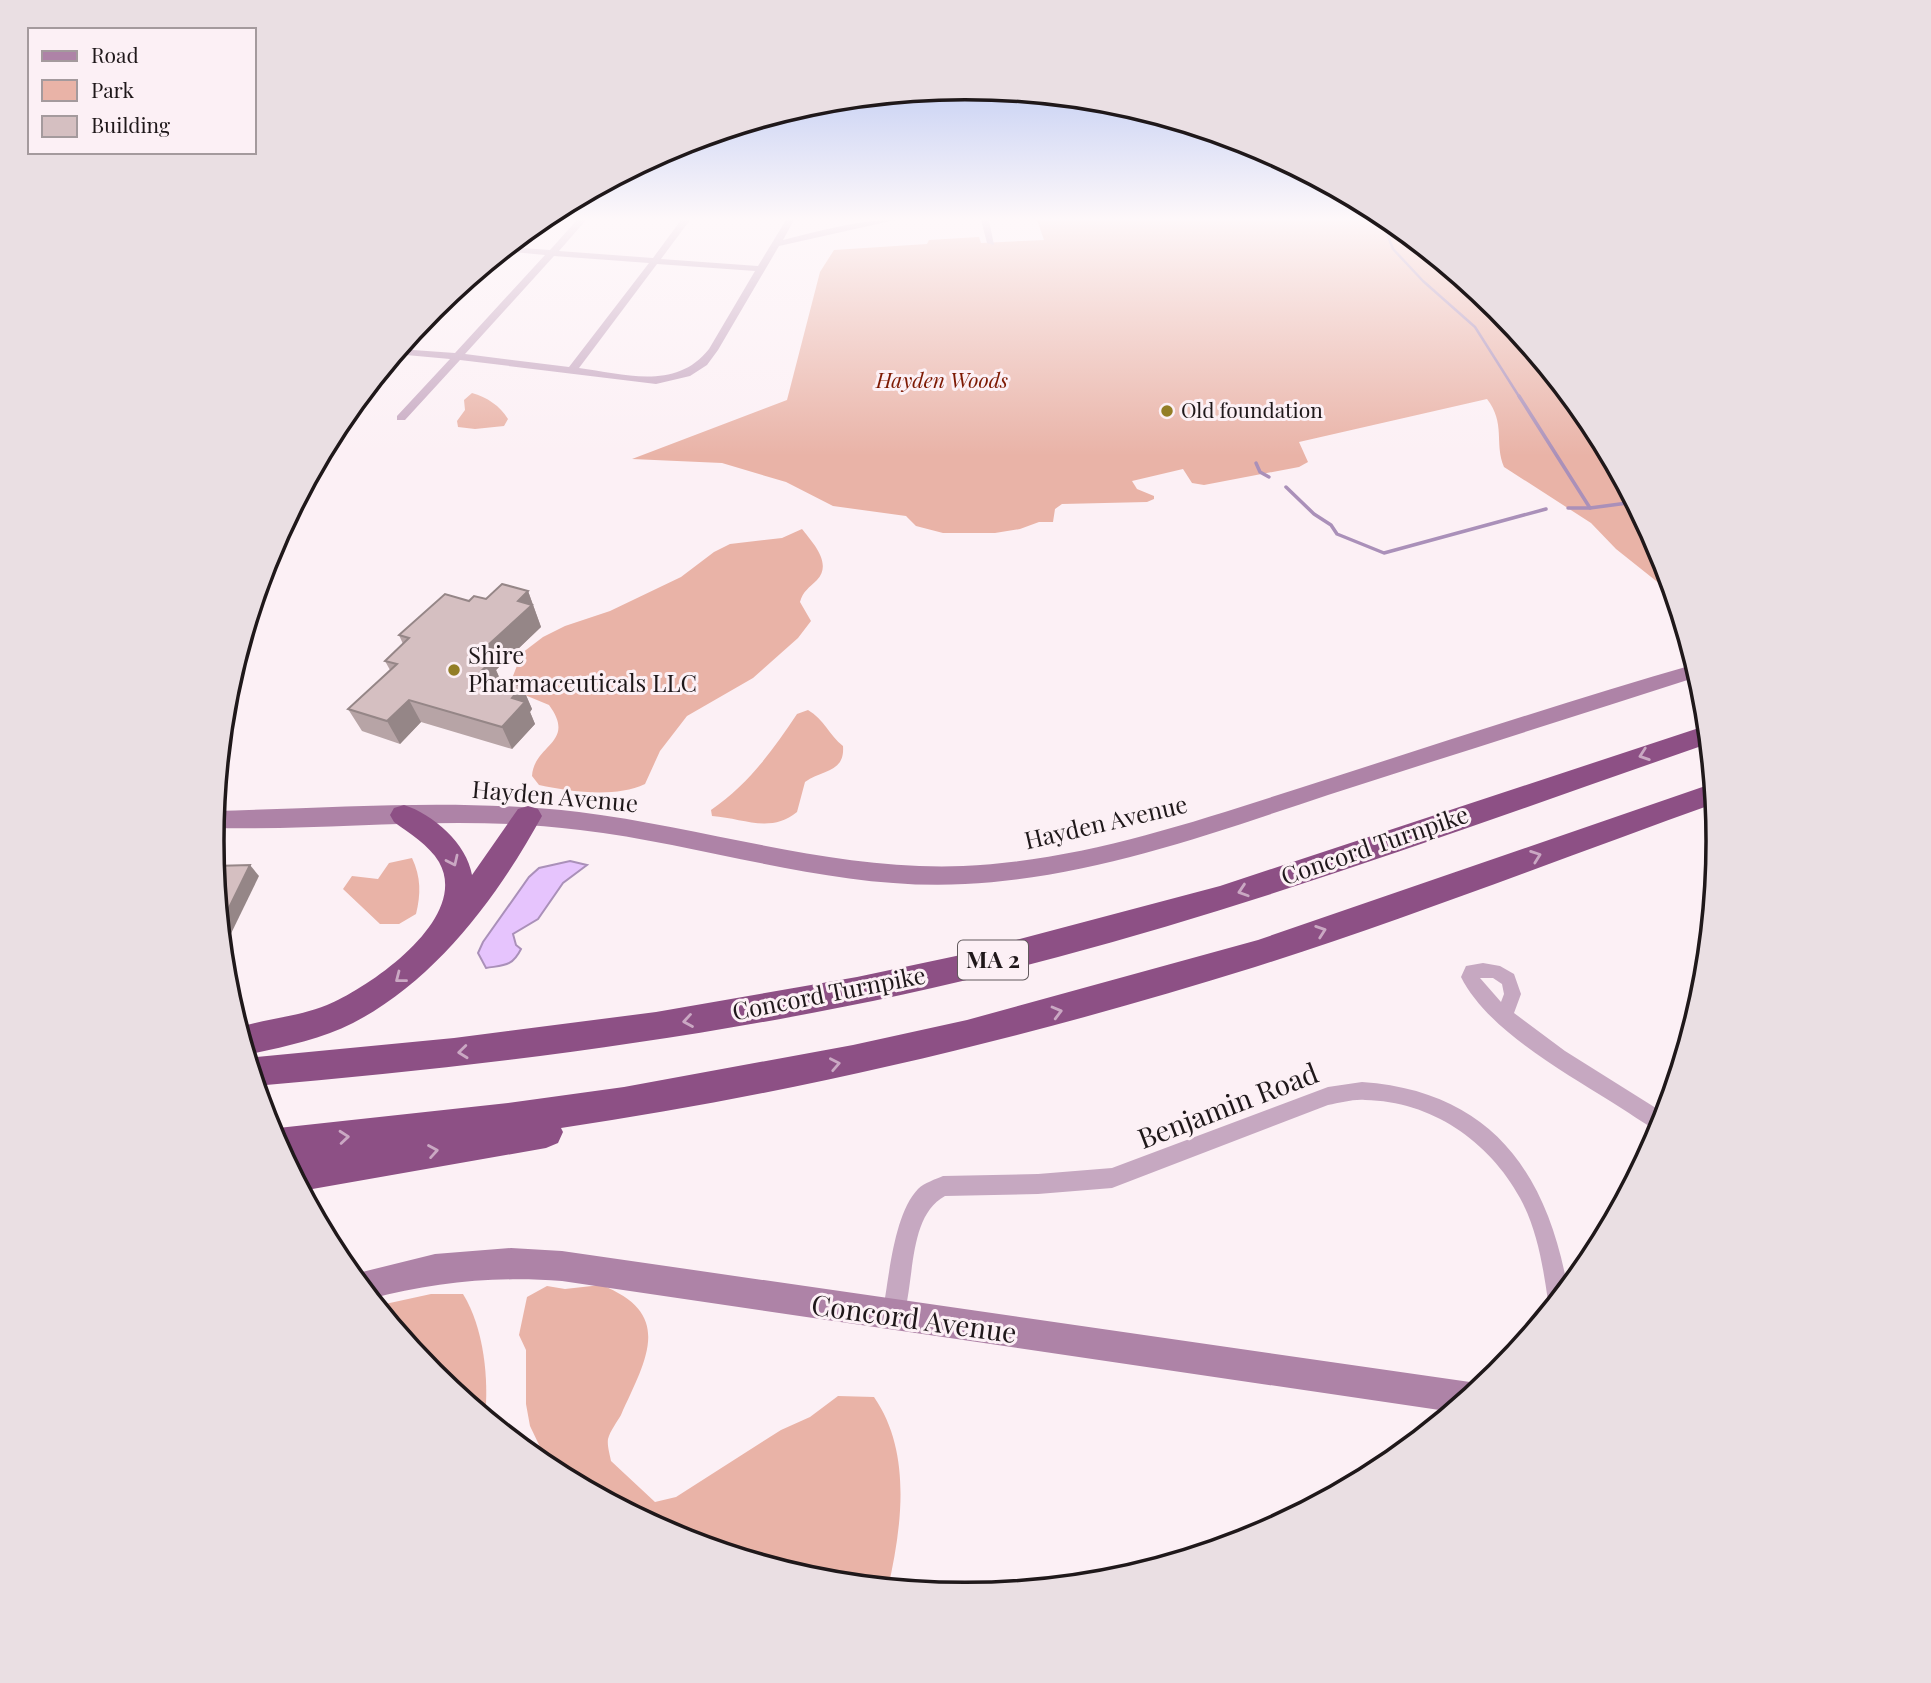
<svg xmlns="http://www.w3.org/2000/svg" width="1931" height="1683" viewBox="0 0 1931 1683" font-family="'Playfair Display',serif">
  <style>
    .green { fill: #e9b3a7 }
    .water { fill: #e6c4fd; stroke: #aa90b9; stroke-width: 2 }
    .lines { fill: none; stroke-linecap: round; stroke-linejoin: round }
    .stream-far1 { stroke: #aa90b9; stroke-width: 2.5 }
    .stream { stroke: #aa90b9; stroke-width: 3.5 }
    .street { fill: #c6a8c1; fill-rule: evenodd }
    .secondary { fill: #ae83a7; fill-rule: evenodd }
    .highway { fill: #8d5085; fill-rule: evenodd }
    .wall { fill: #b7a4a6 }
    .shaded-wall { fill: #958687 }
    .building { fill: #d5bfc1; stroke: #958687; stroke-width: 2 }
    .oneway { stroke: #caa8c3 }
    .poi-dot { fill: #937e26; stroke: #fcf0f5; stroke-width: 2.5 }
    .labels { text-anchor: middle; stroke-width: 6; stroke-linejoin: round; paint-order: stroke }
    .far-park-label { font-size: 21px; font-style: italic; fill: #7d1902; stroke: #fcf0f5 }
    .far-poi-label { font-size: 21px; fill: #1f181a; stroke: #fcf0f5; text-anchor: start }
    .shield { fill: #fcf0f5; stroke: #61595c; stroke-width: 2 }
    .shield-label { font-size: 23px; font-weight: bold; fill: #1f181a }
    .poi-label { font-size: 24px; fill: #1f181a; stroke: #fcf0f5; text-anchor: start }
    .street-label { font-size: 24px; fill: #1f181a; stroke: #fcf0f5 }
    .near-street-label { font-size: 28px; fill: #1f181a; stroke: #fcf0f5 }
    .rim { fill: none; stroke: #1f181a; stroke-width: 3.5 }
  </style>
  <rect width="100%" height="100%" fill="#fcf0f5"/>
  <g class="green">
    <path d="M1037 220H1392L1499 309 1593 423 1662 553 1675 596 1616 549 1591 523 1504 467C1494 443 1506 424 1487 399L1299 442 1308 462 1299 467 1204 485 1192 483 1183 469 1132 481 1137 489 1154 496V499L1147 502 1062 504 1055 509 1053 522H1039L1020 529 995 533H943L916 526 906 516 833 506 786 482 722 463 632 459 787 400 820 272 834 250 927 244 929 240 979 237 981 243 1044 240Z"/>
    <path d="M472 393C487 397 500 406 508 419L504 426 475 429 458 427 457 421 465 410 464 400Z"/>
    <path d="M802 529C812 542 833 563 817 580 809 588 803 591 800 602L811 621 798 638 753 678 687 716 660 751 645 784C615 798 572 792 539 785L532 776C534 744 577 743 549 705L520 693 511 681 522 653 543 637 565 626 610 611 681 577 714 552 730 544 782 538Z"/>
    <path d="M808 710C824 719 829 735 843 746 845 773 823 769 805 782L797 812C770 834 743 818 712 816L711 810C749 784 772 751 797 714Z"/>
    <path d="M412 858C421 877 421 894 416 914L399 924H380L343 889 352 876 378 879 389 863Z"/>
    <path d="M601 1285C676 1314 645 1361 621 1415 617 1422 610 1431 608 1439 607 1446 610 1455 611 1461L655 1502 676 1497 781 1430 810 1417 838 1396 874 1397C912 1452 902 1526 888 1588L818 1581 677 1538 552 1472 530 1426 526 1404V1350L519 1335 527 1297 547 1286 565 1289Z"/>
    <path d="M431 1294H463C484 1328 489 1379 485 1418L432 1374 376 1306Z"/>
  </g>
  <path class="water" d="M570 861 587 865 563 883 538 919 513 934 516 945 521 949C512 967 504 965 486 968L478 953 483 942 529 877 539 868Z"/>
  <g class="lines">
    <polyline class="stream-far1" points="1371,220 1386,231 1393,249 1423,281 1475,327 1520,398"/>
    <g class="stream">
      <polyline points="1519,396 1590,508 1635,502"/>
      <polyline points="1256,463 1260,472 1269,477"/>
      <polyline points="1286,487 1314,514 1331,525 1337,534 1384,553 1546,509"/>
      <polyline points="1568,508 1590,508"/>
    </g>
    <g class="street">
      <path d="M577 220H586L559 251 653 258 681 220H690L661 259 758 266 786 220H794L783 240C820 231 856 220 895 220L779 246 718 350 707 365 690 376 656 384 460 360 405 420H397V416L450 359 395 354 399 349 455 353 545 255 502 251 508 247 550 250ZM554 256 649 263 569 367 465 354ZM657 264 755 271 709 349C676 391 624 374 579 368Z"/>
      <polygon points="981,220 989,220 994,245 987,243"/>
      <path d="M1483 963 1500 966 1514 974 1521 994 1514 1013 1565 1051 1667 1115 1661 1132C1643 1124 1627 1111 1610 1101 1562 1071 1487 1029 1461 977L1466 966ZM1480 978H1493L1502 984 1504 994 1501 1002Z"/>
      <path d="M1362 1082C1490 1091 1547 1171 1568 1290L1553 1309 1548 1301C1543 1266 1537 1229 1520 1198 1489 1141 1431 1101 1365 1100 1353 1099 1340 1103 1328 1105L1112 1188 1038 1194 945 1196C906 1217 916 1286 901 1324L893 1327 885 1324 882 1316C889 1280 893 1215 918 1189 924 1183 936 1179 943 1176L1038 1174 1112 1168 1328 1087Z"/>
    </g>
    <g class="secondary">
      <path d="M1696 664 1700 676C1576 716 1452 755 1328 795 1210 834 1090 878 965 884 834 891 708 845 580 830 457 814 335 831 213 828L214 811C336 808 458 798 579 812 708 828 833 871 963 866 1080 861 1193 822 1303 787 1434 745 1564 702 1696 664Z"/>
      <path d="M511 1248 562 1251 1470 1382 1482 1388 1453 1412 562 1281C497 1276 433 1282 370 1299L350 1275 435 1254Z"/>
    </g>
    <g class="highway">
      <path d="M1708 725 1710 743C1494 818 1279 898 1058 957 796 1027 526 1063 255 1086L247 1058 454 1038 656 1012 857 977 956 956 1220 886Z"/>
      <path d="M1714 783 1716 803C1562 858 1410 918 1255 967 1028 1038 797 1093 561 1128L563 1132 558 1143 546 1148 301 1191 285 1161 293 1158 284 1159 269 1129 508 1103 624 1087 853 1045 967 1020 1258 940Z"/>
      <path d="M404 805C433 814 467 844 472 875L518 809 528 806 538 809 542 816C498 896 436 980 353 1023 320 1040 282 1047 246 1055L238 1028C267 1018 298 1017 327 1005 370 987 471 918 439 862 429 845 409 833 394 822L390 815 394 808Z"/>
    </g>
  </g>
  <polygon class="wall" points="528,591 541,627 496,670 500,680 522,686 532,709 530,712 535,724 512,749 421,722 400,744 362,731 348,709 390,670 385,661 403,644 399,635 469,601 486,599"/>
  <g class="shaded-wall">
    <polygon points="528,591 541,627 496,670 502,683 479,673 476,656 518,601"/>
    <polygon points="522,686 532,709 530,712 535,724 512,749 502,727 512,698"/>
    <polygon points="409,700 421,722 400,744 387,721"/>
    <polygon points="250,865 259,876 224,948 222,945 220,926"/>
  </g>
  <g class="building">
    <polygon points="502,584 528,591 518,601 532,605 476,656 492,661 479,673 522,686 512,698 525,702 502,727 409,700 387,721 348,709 397,664 385,661 409,638 399,635 445,594 469,601 474,596 486,599"/>
    <polygon points="250,865 220,926 214,866"/>
  </g>
  <defs><path id="oneway-chevron" d="M-2-3.5L2.5 0L-2 3.5" fill="none" stroke-width="1.6" stroke-linecap="round" stroke-linejoin="round" transform="scale(1.75)"/></defs>
  <g class="oneway">
    <use href="#oneway-chevron" transform="translate(1644 755) rotate(161)"/>
    <use href="#oneway-chevron" transform="translate(1536 856) rotate(-20)"/>
    <use href="#oneway-chevron" transform="translate(453 861) rotate(65)"/>
    <use href="#oneway-chevron" transform="translate(1243 891) rotate(162)"/>
    <use href="#oneway-chevron" transform="translate(1321 931) rotate(-19)"/>
    <use href="#oneway-chevron" transform="translate(400 978) rotate(142)"/>
    <use href="#oneway-chevron" transform="translate(1057 1012) rotate(-15)"/>
    <use href="#oneway-chevron" transform="translate(688 1021) rotate(171)"/>
    <use href="#oneway-chevron" transform="translate(463 1052) rotate(174)"/>
    <use href="#oneway-chevron" transform="translate(835 1064) rotate(-11)"/>
    <use href="#oneway-chevron" transform="translate(344 1137) rotate(-5)"/>
    <use href="#oneway-chevron" transform="translate(433 1151) rotate(-10)"/>
  </g>
  <linearGradient id="sky" x2="0" y2="1"><stop stop-color="#a7baf0"/><stop offset="0.48" stop-color="#fef8fa"/><stop offset="1" stop-color="#fef8fa" stop-opacity="0"/></linearGradient>
  <rect width="1931" height="456" fill="url(#sky)"/>
  <g class="poi-dot">
    <circle cx="1167" cy="411" r="7"/>
    <circle cx="454" cy="670" r="7"/>
  </g>
  <g class="labels">
    <g class="far-park-label">
      <text x="942" y="388">Hayden Woods</text>
    </g>
    <g class="far-poi-label">
      <text x="1181" y="418">Old foundation</text>
    </g>
    <rect class="shield" x="958" y="940.5" width="70" height="39" rx="5"/>
    <g class="shield-label">
      <text x="993" y="968">MA 2</text>
    </g>
    <g class="poi-label">
      <text x="468" y="664">Shire<tspan x="468" dy="28">Pharmaceuticals LLC</tspan></text>
    </g>
    <g class="street-label">
      <text transform="translate(555 797) rotate(5)" y="8">Hayden Avenue</text>
      <text transform="translate(1106 823) rotate(-13)" y="8">Hayden Avenue</text>
      <text transform="translate(1375 846) rotate(-19)" y="8">Concord Turnpike</text>
      <text transform="translate(829 994) rotate(-11)" y="8">Concord Turnpike</text>
    </g>
    <g class="near-street-label">
      <text transform="translate(1228 1106) rotate(-21)" y="10">Benjamin Road</text>
      <text transform="translate(914 1319) rotate(8)" y="10">Concord Avenue</text>
    </g>
  </g>
  <path d="M0 0H1931V1683H0ZM224 841a741 741 0 1 1 1482 0a741 741 0 1 1-1482 0Z" fill="#eadfe3" fill-rule="evenodd"/>
  <path class="rim" d="M224 841a741 741 0 1 1 1482 0a741 741 0 1 1-1482 0Z"/>
  <rect x="28" y="28" width="228" height="126" fill="#fcf0f5" stroke="#a49a9d" stroke-width="2"/>
  <rect x="42" y="51" width="35" height="10" fill="#ae83a7" stroke="#a49a9d" stroke-width="2"/>
  <text x="91" y="63" font-size="21" fill="#1f181a">Road</text>
  <rect x="42" y="80" width="35" height="21" fill="#e9b3a7" stroke="#a49a9d" stroke-width="2"/>
  <text x="91" y="98" font-size="21" fill="#1f181a">Park</text>
  <rect x="42" y="116" width="35" height="21" fill="#d5bfc1" stroke="#a49a9d" stroke-width="2"/>
  <text x="91" y="133" font-size="21" fill="#1f181a">Building</text>
</svg>
